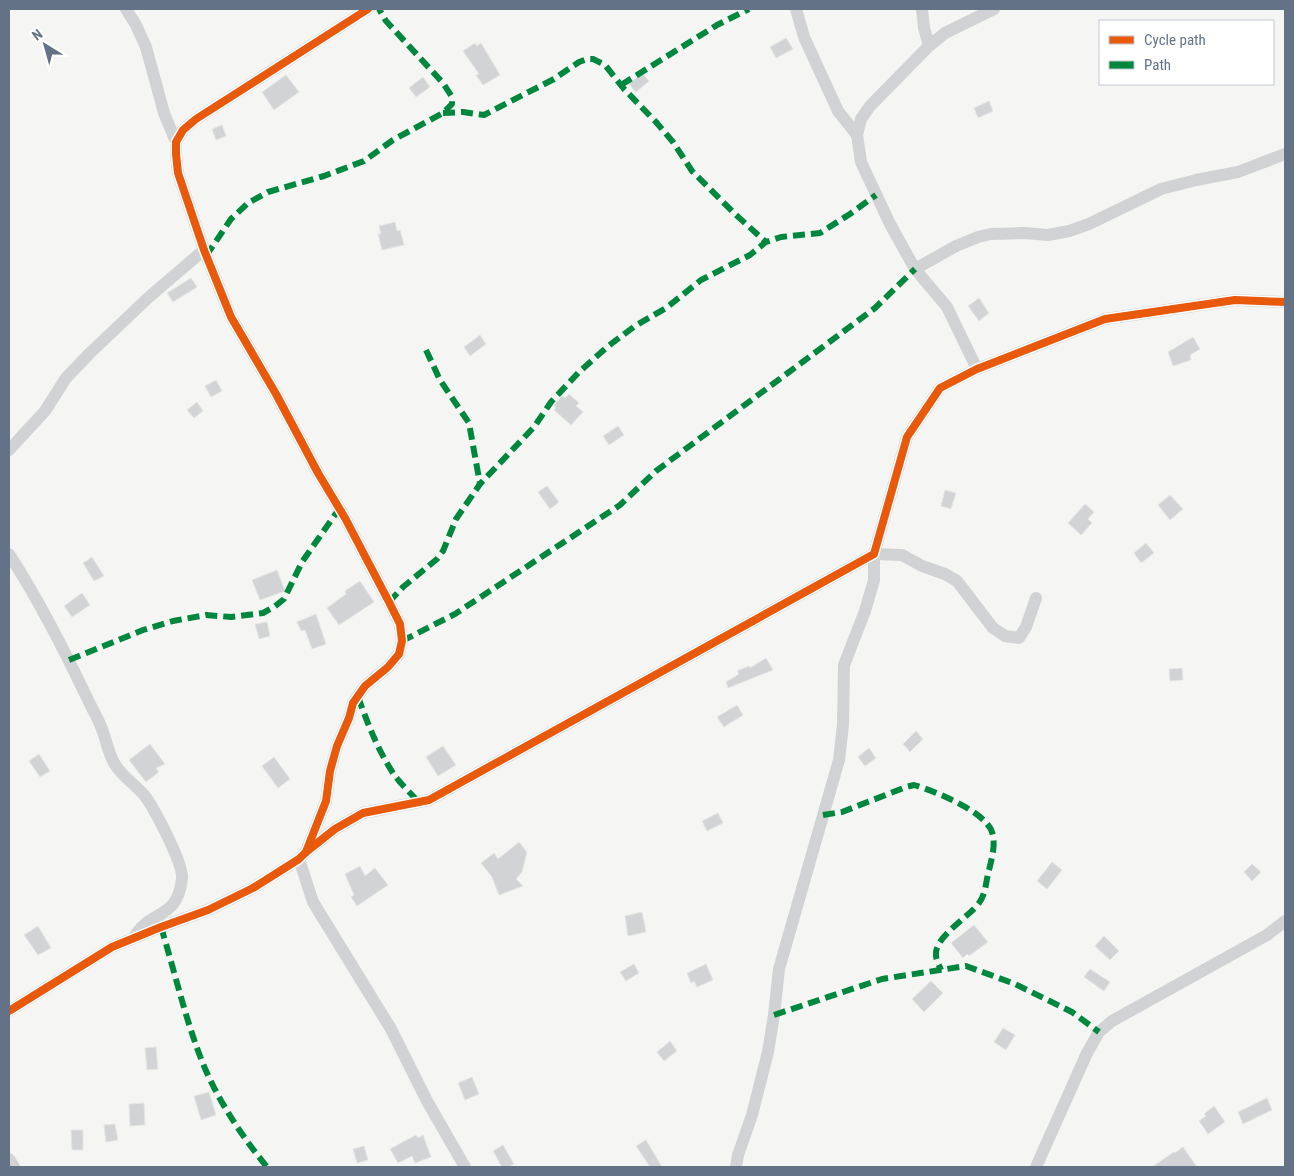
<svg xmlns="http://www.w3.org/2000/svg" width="1294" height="1176" viewBox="0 0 1294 1176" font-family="'Roboto Condensed',sans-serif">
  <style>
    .building { fill: #d2d3d4; stroke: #e4e5e4 }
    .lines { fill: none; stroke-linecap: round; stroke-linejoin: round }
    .minor { stroke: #d1d2d3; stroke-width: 12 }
    .quiet { stroke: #00873e; stroke-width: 6; stroke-dasharray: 12 6; stroke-linecap: butt }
    .cycleway-casing { stroke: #fff; stroke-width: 11 }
    .cycleway { stroke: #e8590c; stroke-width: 8 }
  </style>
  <rect width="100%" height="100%" fill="#f5f6f4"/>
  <g class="building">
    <polygon points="786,38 793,49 776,58 770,47"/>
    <polygon points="475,43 477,46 481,43 500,75 483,85 476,75 479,74 463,51"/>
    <polygon points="642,73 649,81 636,92 629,84"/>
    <polygon points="286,75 299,92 274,110 262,92"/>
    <polygon points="423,77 430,87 416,97 409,88"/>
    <polygon points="989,101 993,111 978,118 974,108"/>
    <polygon points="222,125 226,136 216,140 212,129"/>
    <polygon points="395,222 397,231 400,230 404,245 382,250 378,234 381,234 379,226"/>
    <polygon points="191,278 197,287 173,302 167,293"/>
    <polygon points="979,298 989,313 979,321 968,306"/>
    <polygon points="480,335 486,344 470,356 464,347"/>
    <polygon points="1193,337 1200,349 1190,355 1191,360 1173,366 1168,352"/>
    <polygon points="216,380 222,391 211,397 205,386"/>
    <polygon points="569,394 579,403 576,406 583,412 571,425 554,410 556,408 554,405 562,396 565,398"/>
    <polygon points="197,402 203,411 194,418 187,410"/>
    <polygon points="618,426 624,435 609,445 603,436"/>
    <polygon points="547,486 559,502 550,509 538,492"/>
    <polygon points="945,490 956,493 951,509 941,506"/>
    <polygon points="1170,495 1183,509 1170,520 1158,505"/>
    <polygon points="1085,504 1094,512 1088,519 1092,523 1081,535 1068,523"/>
    <polygon points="1146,543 1154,553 1141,563 1134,553"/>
    <polygon points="92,557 104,576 94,581 83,563"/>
    <polygon points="277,570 285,591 260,600 252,580"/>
    <polygon points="360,581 374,602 339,625 327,608 346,594 345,591"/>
    <polygon points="82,593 90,605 72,617 64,606"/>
    <polygon points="316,614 326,644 312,649 305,630 301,631 297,622"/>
    <polygon points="267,622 270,636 259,639 255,624"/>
    <polygon points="766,658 773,670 728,688 726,682 739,674 737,671 749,666 750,668"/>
    <polygon points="1182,668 1183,680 1170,681 1169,669"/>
    <polygon points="737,705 743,715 724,727 717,717"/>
    <polygon points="916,731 923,739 910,752 903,744"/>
    <polygon points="150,744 165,764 156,768 159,772 146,782 129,760"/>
    <polygon points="443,746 456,765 438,776 426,757"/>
    <polygon points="869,748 876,758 865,766 858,757"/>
    <polygon points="39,754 50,771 40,777 29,761"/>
    <polygon points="274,757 290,779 278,788 262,766"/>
    <polygon points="718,813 723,823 707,831 702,821"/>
    <polygon points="519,842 527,852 522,872 516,879 523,886 499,895 492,877 481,863 494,853 498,859"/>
    <polygon points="1052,862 1062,870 1047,889 1037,881"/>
    <polygon points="1252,864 1261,872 1252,881 1244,872"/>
    <polygon points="360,866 365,876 375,868 388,885 357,906 351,897 354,895 345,874"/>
    <polygon points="642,912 646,932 628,936 625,916"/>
    <polygon points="974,925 988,942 969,956 967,954 963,958 951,943"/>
    <polygon points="38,926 51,948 38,955 24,935"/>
    <polygon points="1104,936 1119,951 1110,960 1095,946"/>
    <polygon points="634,964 639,973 626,981 620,972"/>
    <polygon points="706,964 713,980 697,987 694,981 691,983 687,973"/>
    <polygon points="1090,969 1110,982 1104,991 1084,977"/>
    <polygon points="931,981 943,993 924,1012 912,999"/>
    <polygon points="1003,1028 1015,1035 1006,1050 994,1042"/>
    <polygon points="670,1041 677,1051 664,1061 657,1052"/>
    <polygon points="156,1047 158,1069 147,1070 145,1048"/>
    <polygon points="472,1077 479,1094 465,1100 458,1083"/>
    <polygon points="209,1092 216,1115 201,1120 194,1096"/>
    <polygon points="1267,1098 1272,1110 1243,1124 1238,1112"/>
    <polygon points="144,1103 145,1125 130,1126 129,1104"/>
    <polygon points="1214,1106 1225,1122 1208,1134 1199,1121 1206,1116 1204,1114"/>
    <polygon points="115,1124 118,1140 106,1142 104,1125"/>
    <polygon points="71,1130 83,1130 83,1150 72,1150"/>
    <polygon points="416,1135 418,1138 423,1135 431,1157 415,1163 412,1156 398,1163 390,1149"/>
    <polygon points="646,1140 662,1167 650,1167 636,1146"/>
    <polygon points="503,1145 514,1164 508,1167 502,1167 493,1151"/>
    <polygon points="364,1146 368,1160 357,1163 353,1149"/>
    <polygon points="1183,1147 1197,1167 1152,1167 1174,1152 1175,1153"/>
  </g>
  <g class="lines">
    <g class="minor">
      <polyline points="126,9 136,25 146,47 164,113 176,142"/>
      <polyline points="796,9 804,37 838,111 857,135"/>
      <polyline points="922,9 924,28 929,46"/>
      <polyline points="915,269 956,246 978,237 991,234 1025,233 1048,235 1069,231 1089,224 1161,189 1196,180 1238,172 1285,154"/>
      <polyline points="977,369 947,307 915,269 890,224 861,162 857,135 861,119 870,106 929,46 945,33 994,9"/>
      <polyline points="9,450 45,411 66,378 90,353 149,297 204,250"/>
      <path d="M9 554C40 602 65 652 90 704 95 714 101 724 104 735 108 746 109 756 116 766 124 778 136 785 145 796 155 810 183 863 182 878 178 919 152 910 136 934"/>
      <polyline points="306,852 326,801 330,771 337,746 349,718 353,703 365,686 388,667 399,654 402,641 400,624 389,602 345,518 318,473 276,394 231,317 204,250 178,173 176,154 176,142 183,130 196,119 368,9"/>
      <polyline points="299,859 313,902 391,1029 427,1101 465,1167"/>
      <polyline points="9,1011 112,947 161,927 208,910 253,888 299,859 306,852 335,829 363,813 429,800 874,554 907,437 940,388 977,369 1105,319 1235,300 1285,302"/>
      <polyline points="9,1159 14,1167"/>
      <polyline points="736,1167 738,1155 752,1115 768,1052 774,1015 779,969 839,760 843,725 844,665 865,611 874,580 874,554 902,555 922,566 945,574 957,581 993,628 1005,636 1019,638 1026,627 1036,598"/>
      <polyline points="1036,1167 1087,1053 1099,1032 1112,1021 1267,935 1285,921"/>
    </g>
    <g class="quiet">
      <polyline points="621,85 717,25 749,9"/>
      <polyline points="443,113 463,112 484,115 554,79 579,62 587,59 593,59 605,65 624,89 656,122 673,142 692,171 736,215 766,242"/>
      <polyline points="206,256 231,219 248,203 268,192 324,176 364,161 393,140 443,113 452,104 452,97 443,83 386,21 379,9"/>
      <polyline points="426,350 440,380 469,423 480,484"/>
      <polyline points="389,602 403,587 437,559 443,551 456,519 480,484 534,427 551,402 579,372 607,347 635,326 666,308 701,280 750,255 766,242 781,237 820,233 850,214 876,195"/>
      <polyline points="402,641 455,614 620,505 656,471 875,308 915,269"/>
      <polyline points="69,660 143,630 173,621 206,615 231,617 263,613 274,607 284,599 302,562 339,509"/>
      <path d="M358 697C368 724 378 751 395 776 402 785 411 794 419 802"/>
      <path d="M823 815 842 812 906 787 914 785C934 791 985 811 992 832 996 844 992 858 989 870 986 880 986 894 979 903 969 917 934 937 936 955 936 960 939 965 941 970"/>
      <path d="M161 927C174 969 184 1014 200 1056 215 1096 240 1134 267 1167"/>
      <polyline points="774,1015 882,979 966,966 1015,984 1072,1012 1099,1032"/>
    </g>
    <g class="cycleway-casing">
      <g id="cycleway">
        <polyline points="306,852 326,801 330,771 337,746 349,718 353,703 365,686 388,667 399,654 402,641 400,624 389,602 345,518 318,473 276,394 231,317 204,250 178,173 176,154 176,142 183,130 196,119 368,9"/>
        <polyline points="9,1011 112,947 161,927 208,910 253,888 299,859 306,852 335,829 363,813 429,800 874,554 907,437 940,388 977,369 1105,319 1235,300 1285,302"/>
      </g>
    </g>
    <use href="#cycleway" class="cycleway"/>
  </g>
  <rect width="1294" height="1176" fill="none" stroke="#637287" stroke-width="20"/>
  <rect x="1099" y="20" width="175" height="65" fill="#ffffff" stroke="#c1c7cf"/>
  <rect x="1109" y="36" width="25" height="8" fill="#e8590c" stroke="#c1c7cf"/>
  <text x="1144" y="45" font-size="15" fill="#637287">Cycle path</text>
  <rect x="1109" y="61" width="25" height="8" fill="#00873e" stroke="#c1c7cf"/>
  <text x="1144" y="70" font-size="15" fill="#637287">Path</text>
  <g transform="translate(45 45) rotate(323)" stroke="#ffffff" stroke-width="4" paint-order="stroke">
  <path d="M0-4L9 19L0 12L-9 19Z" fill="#637287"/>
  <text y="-8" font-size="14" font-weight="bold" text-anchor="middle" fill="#637287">N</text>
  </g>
</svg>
